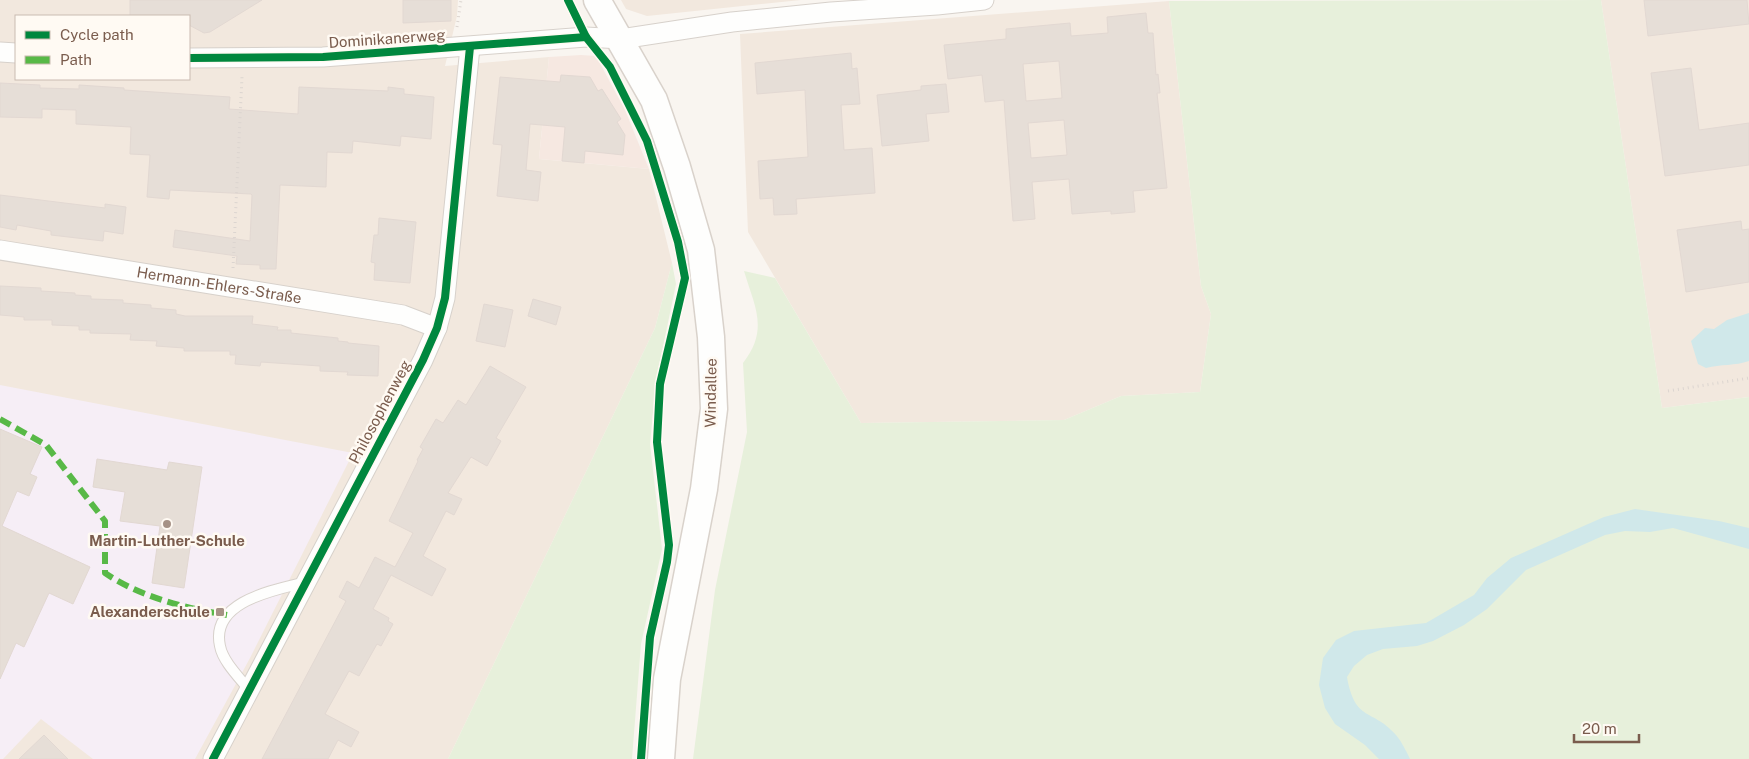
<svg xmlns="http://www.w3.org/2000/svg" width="1749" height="759" viewBox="0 0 1749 759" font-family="'Public Sans',sans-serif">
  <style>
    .residential { fill: #f2e8de; fill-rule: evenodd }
    .commercial { fill: #f6e8e1 }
    .education { fill: #f6eef6 }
    .green { fill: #e7f0db }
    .water { fill: #d0e8ea }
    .building { fill: #e6ded7; stroke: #e2d8d2; fill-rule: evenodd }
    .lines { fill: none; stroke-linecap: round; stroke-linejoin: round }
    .lane-casing { stroke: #d7d1cb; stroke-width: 12 }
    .street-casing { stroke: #d7d1cb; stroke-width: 21 }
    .secondary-casing { stroke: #d9d2cb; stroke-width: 29 }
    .path { stroke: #dcd5d0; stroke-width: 3; stroke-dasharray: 1 4; stroke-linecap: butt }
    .lane { stroke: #fefefd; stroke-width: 10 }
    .street { stroke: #fefefd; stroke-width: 19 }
    .secondary { stroke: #fefefd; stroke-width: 26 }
    .quiet { stroke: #58b947; stroke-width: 6; stroke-dasharray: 12 6; stroke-linecap: butt }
    .cycleway-casing { stroke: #fffaf3; stroke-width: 11 }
    .cycleway { stroke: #00873e; stroke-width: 8 }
    .poi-dot { fill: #a69286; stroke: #fffaf3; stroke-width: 2 }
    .labels { text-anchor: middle; stroke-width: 5; stroke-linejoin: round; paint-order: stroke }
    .street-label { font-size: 15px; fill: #7a5c4d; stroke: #fffaf3 }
    .poi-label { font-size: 15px; font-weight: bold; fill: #7a5c4d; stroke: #fffaf3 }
  </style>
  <rect width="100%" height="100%" fill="#f9f5f0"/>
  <g class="residential">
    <path d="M0 0H458L457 16 445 66 549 57 539 159 649 169 672 263 655 328 448 759H0ZM16 16H189V79H16Z"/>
    <polygon points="621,0 801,0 647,16 626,9"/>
    <polygon points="1601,0 1749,0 1749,397 1662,408"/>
    <polygon points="1169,1 1201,286 1211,314 1200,392 1121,396 1064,420 861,423 748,232 740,34"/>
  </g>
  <polygon class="commercial" points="581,55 596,56 625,110 649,169 539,159 549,57"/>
  <polygon class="education" points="0,385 353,453 250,658 195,759 93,759 41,719 3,759 0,759"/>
  <g class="green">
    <path d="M1601 0 1662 408 1749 397V759H693L715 590 747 432 743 363C769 329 755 308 744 271L775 278 861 423 1064 420 1121 396 1200 392 1211 314 1201 286 1169 1Z"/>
    <polygon points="672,263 676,284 656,380 650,444 662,549 641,644 632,759 448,759 655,328"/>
  </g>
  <g class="water">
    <path d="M1749 313V361C1735 366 1721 364 1706 368L1698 364 1691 341 1705 328 1714 329 1727 320Z"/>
    <path d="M1635 509 1719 521 1749 528V549L1673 528 1650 532 1625 531 1605 535 1526 570 1487 609 1464 625 1433 641 1417 646 1383 649 1367 655 1354 666 1347 677C1355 723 1373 708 1396 735 1402 742 1406 751 1410 759H1379L1365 745 1335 724 1325 708 1319 685 1323 658 1336 640 1354 631 1426 623 1474 595 1487 578 1511 558 1604 517Z"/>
  </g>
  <g class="building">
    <polygon points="130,0 262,0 210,32 204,33 189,25 189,16 130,16"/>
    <polygon points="403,0 451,0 451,21 403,23"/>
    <polygon points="1644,0 1747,0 1749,24 1648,36"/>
    <path d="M1146 13 1148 33H1153L1156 75 1158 74 1160 93H1157L1167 188 1133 191 1135 212 1111 214V211L1072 214 1069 179 1032 182 1035 219 1013 221 1004 100 985 102 982 75 948 79 944 45 1006 39V29L1070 23 1071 36 1108 33 1107 17ZM1059 61 1062 98 1026 101 1023 64ZM1064 120 1067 155 1031 158 1028 123Z"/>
    <polygon points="851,53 852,69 857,68 860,104 841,105 844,150 872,148 875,193 796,199 797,214 774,215 773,198 760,199 758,161 808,157 805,90 757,94 755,63"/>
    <polygon points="1691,68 1699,130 1749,123 1749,165 1665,176 1651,73"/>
    <polygon points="561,75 590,77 598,91 602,89 621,119 617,122 625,135 623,155 585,151 584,163 562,161 565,127 530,124 526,170 541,172 538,201 497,196 502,145 493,144 500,77 560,82"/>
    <polygon points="0,83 40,85 40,88 79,89 79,85 124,88 124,90 230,97 229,109 298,114 299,87 388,91 388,87 404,89 404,94 434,97 431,139 401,136 400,146 353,141 352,153 327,152 326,187 280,185 276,269 260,269 260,265 236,264 237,256 173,247 175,230 250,241 252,195 251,194 170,190 169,199 147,197 150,155 130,154 131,127 76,124 76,110 42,109 42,118 0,117"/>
    <polygon points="946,84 949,112 926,114 929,141 882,146 877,95 921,90 921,86"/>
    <polygon points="0,195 105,208 105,204 126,207 123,234 104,231 103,241 51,235 51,231 17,225 16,230 0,227"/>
    <polygon points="379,218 416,222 410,283 374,280 375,263 371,262 374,235 378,235"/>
    <polygon points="1741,221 1742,230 1749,229 1749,282 1686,292 1677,230"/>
    <polygon points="0,286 41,288 41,291 75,293 75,295 91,296 91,299 123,300 123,303 151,305 151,308 176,310 176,314 185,316 253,316 252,324 278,327 277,330 291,330 291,333 338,338 338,341 348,342 348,343 379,346 378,376 347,375 348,372 320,371 320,366 261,362 260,366 235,364 236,355 230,355 230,351 184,351 184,348 156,346 157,341 130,340 131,334 90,333 90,330 79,330 79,326 52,325 52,320 24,320 24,317 0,315"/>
    <polygon points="533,299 561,307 556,325 528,316"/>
    <polygon points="484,304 513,310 505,347 476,341"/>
    <polygon points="490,366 526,387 496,438 501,441 487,466 471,457 448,493 462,499 454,515 446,511 423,556 446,569 432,596 391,575 373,609 389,618 388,621 393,624 381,646 377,644 359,676 349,671 325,714 359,732 351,747 338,740 328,759 262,759 346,601 339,597 347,581 359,588 375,557 395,567 413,533 389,521 418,461 417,460 423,449 420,447 436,419 443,423 458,400 466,405"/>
    <polygon points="0,429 42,447 30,474 37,477 29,496 17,491 2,526 90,567 73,604 49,593 24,647 16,643 0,679"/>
    <polygon points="97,459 167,470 169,462 202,467 184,588 152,583 160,526 120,521 125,492 93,487"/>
    <polygon points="44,735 68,759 19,759"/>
  </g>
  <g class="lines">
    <g class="lane-casing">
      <path id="lane" d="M250 691C240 678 223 662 220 646 210 601 275 590 306 582"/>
    </g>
    <g class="street-casing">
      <g id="street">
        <polyline points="0,52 16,53"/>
        <polyline points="189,58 323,57 586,37 621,39 732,22 831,12 937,5 984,0"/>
        <path id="s1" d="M0 250 403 315 437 328"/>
        <polyline points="213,759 423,360 437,328 445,298 470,47"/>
      </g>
    </g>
    <g class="secondary-casing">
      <polyline id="secondary" points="597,0 654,100 677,167 701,250 711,337 714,409 704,489 667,679 661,759"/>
    </g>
    <g class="path">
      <polyline points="457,27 461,0"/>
      <polyline points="233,268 242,77"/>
      <polyline points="1668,391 1749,378"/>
    </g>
    <use href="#lane" class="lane"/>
    <use href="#street" class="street"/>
    <use href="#secondary" class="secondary"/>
    <path class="quiet" d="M0 419 46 445 105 521V573C140 597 185 608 227 615"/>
    <g class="cycleway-casing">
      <g id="cycleway">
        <polyline points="568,0 586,37 610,67 647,141 678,242 685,278 660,384 657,442 669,545 667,562 650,637 641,759"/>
        <polyline points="189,58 323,57 586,37"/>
        <polyline points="213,759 423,360 437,328 445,298 470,47"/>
      </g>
    </g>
    <use href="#cycleway" class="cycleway"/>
  </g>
  <g class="poi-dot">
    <circle cx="167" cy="524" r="5"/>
    <rect x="215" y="607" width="10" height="10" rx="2.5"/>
  </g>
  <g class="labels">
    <g class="street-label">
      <text transform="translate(387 39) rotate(-4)" y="5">Dominikanerweg</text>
      <text dy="5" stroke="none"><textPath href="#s1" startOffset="222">Hermann-Ehlers-Straße</textPath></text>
      <text transform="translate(711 393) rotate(-89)" y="5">Windallee</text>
      <text transform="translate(380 412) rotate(-62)" y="5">Philosophenweg</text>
    </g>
    <g class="poi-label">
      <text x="167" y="546">Martin-Luther-Schule</text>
      <text x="210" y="617" text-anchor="end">Alexanderschule</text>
    </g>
  </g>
  <rect x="15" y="15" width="175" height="65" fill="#fffaf3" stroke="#cabbb1"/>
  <rect x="25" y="31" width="25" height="8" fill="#00873e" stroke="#cabbb1"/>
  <text x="60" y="40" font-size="15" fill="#7a5c4d">Cycle path</text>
  <rect x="25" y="56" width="25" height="8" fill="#58b947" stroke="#cabbb1"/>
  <text x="60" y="65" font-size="15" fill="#7a5c4d">Path</text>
  <path d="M1574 734v8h65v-8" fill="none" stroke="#7a5c4d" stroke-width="2.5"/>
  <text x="1582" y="734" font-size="15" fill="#7a5c4d" stroke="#fffaf3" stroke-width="4" paint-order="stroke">20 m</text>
</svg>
